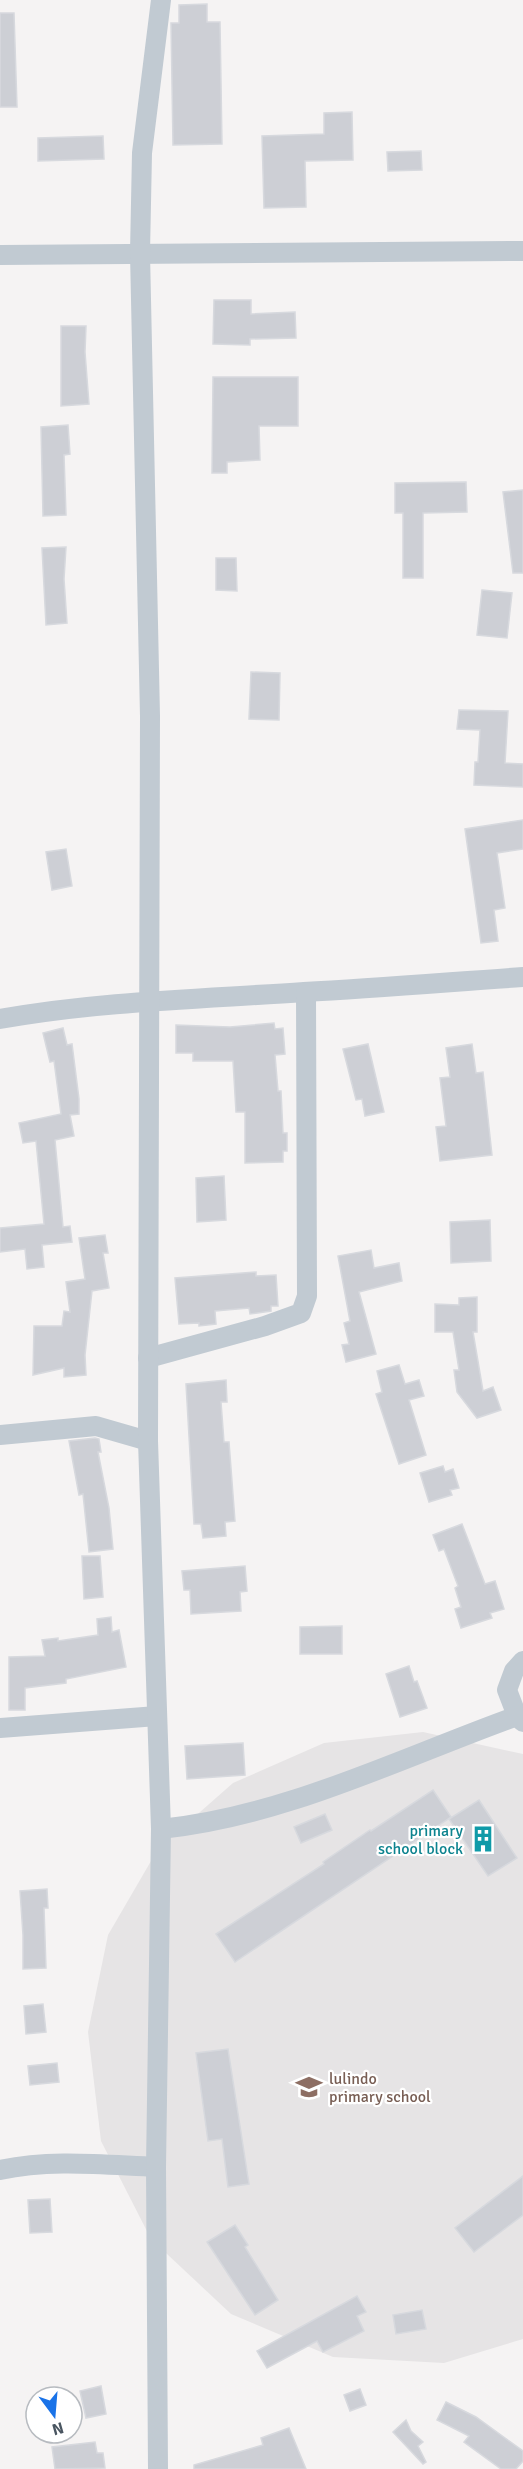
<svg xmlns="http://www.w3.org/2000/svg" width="523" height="2469" viewBox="0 0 523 2469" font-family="Signika,sans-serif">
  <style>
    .education { fill: #e6e4e5 }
    .building { fill: #cdcfd5; stroke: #d7d9de; stroke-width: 1.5 }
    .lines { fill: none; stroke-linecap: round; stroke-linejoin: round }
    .minor { stroke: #c1cad2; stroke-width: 20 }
    .labels { text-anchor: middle; stroke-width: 4.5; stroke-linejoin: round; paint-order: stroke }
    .culture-label { font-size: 16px; fill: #0d838f; stroke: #fff; text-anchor: end }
    .education-label { font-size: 16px; fill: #785e54; stroke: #fff; text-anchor: start }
  </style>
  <rect width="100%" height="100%" fill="#f5f3f3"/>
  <polygon class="education" points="423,1732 523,1754 523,2339 444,2363 333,2357 231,2314 151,2239 101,2141 88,2032 108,1935 158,1849 233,1783 324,1743"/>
  <g class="building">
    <polygon points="207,4 207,22 220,22 222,144 173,145 171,23 179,23 179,5"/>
    <polygon points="0,13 14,13 17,107 0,107"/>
    <polygon points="352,112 353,160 305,161 306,207 264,208 262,136 324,134 324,113"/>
    <polygon points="103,136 104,159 38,161 38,138"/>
    <polygon points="421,151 422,170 388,171 387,152"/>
    <polygon points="214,300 251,300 251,314 295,312 296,338 250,339 250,345 213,344"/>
    <polygon points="61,326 86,326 85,352 89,404 61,406"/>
    <polygon points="213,377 298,377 298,426 259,426 260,460 227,462 227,473 212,473"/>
    <polygon points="68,425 70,454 64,455 66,515 43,516 41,427"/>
    <polygon points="466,482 467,512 423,513 423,578 403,578 403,513 395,513 395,483"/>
    <polygon points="523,490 523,573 513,573 503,492"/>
    <polygon points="66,547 64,579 67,623 46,625 42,548"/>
    <polygon points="216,558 236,558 237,591 216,590"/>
    <polygon points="482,590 512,593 507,638 477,635"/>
    <polygon points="251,672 280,673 279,720 249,719"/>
    <polygon points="459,710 508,711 505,763 523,764 523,787 474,785 475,762 478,762 480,730 457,729"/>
    <polygon points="523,820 523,849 497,853 505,908 494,910 498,941 481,943 465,829"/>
    <polygon points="66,849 72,886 52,890 46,852"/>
    <polygon points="274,1023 275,1029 283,1028 285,1054 275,1055 278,1091 281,1091 283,1133 287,1133 287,1151 283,1151 283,1162 245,1163 245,1112 236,1112 233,1061 193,1061 193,1053 176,1053 176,1025 230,1027"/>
    <polygon points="63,1028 67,1045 72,1044 79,1099 79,1114 70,1115 74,1136 55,1140 63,1227 70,1226 72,1242 42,1245 44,1267 27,1269 25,1249 0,1252 0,1228 44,1224 36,1141 23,1143 19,1123 61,1114 54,1061 50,1062 43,1033"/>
    <polygon points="368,1044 384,1112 365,1116 362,1099 356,1100 343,1049"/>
    <polygon points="472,1044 476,1073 483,1072 492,1155 440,1161 436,1127 446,1126 440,1078 450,1077 446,1048"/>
    <polygon points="224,1176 226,1220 197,1222 196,1178"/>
    <polygon points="490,1220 491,1261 451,1263 450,1222"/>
    <polygon points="105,1235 108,1253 103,1253 109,1288 92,1291 85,1355 86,1375 64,1377 64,1368 33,1375 34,1326 62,1326 64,1311 70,1312 66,1282 85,1279 79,1238"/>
    <polygon points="371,1250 374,1268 399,1263 402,1281 359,1292 376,1354 346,1362 342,1345 349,1344 344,1323 350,1321 338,1256"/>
    <polygon points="256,1272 256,1276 276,1275 278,1306 271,1306 271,1311 250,1314 249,1308 215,1311 216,1324 199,1326 199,1323 179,1324 175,1278"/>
    <polygon points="477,1297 477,1332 473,1332 483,1391 493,1387 501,1410 477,1418 457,1392 454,1370 459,1370 453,1332 435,1332 435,1304 459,1305 459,1298"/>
    <polygon points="399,1365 405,1384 419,1380 424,1396 409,1400 426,1455 399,1464 376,1394 382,1392 377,1371"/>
    <polygon points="226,1380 227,1402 221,1402 224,1442 229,1442 235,1521 225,1522 226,1536 203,1538 201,1524 194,1524 186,1384"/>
    <polygon points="95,1438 99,1439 101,1452 98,1452 109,1508 113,1549 89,1552 83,1494 79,1495 69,1441"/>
    <polygon points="443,1466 445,1472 453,1469 459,1488 450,1490 452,1495 429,1502 420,1473"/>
    <polygon points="462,1524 485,1584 495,1581 504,1609 490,1613 492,1618 461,1628 455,1609 461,1607 455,1588 458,1586 444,1549 439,1551 433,1535"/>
    <polygon points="82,1556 100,1556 103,1597 84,1599"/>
    <polygon points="245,1566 247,1591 240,1592 241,1611 191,1614 190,1590 184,1590 182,1571"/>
    <polygon points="111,1617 112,1632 119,1630 126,1667 66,1679 66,1683 25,1688 25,1710 9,1710 9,1657 45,1656 42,1640 58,1638 58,1641 98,1635 97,1619"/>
    <polygon points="342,1626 342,1654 300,1654 300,1627"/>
    <polygon points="409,1666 414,1682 417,1681 427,1708 400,1717 386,1674"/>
    <polygon points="243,1743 245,1775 187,1779 185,1746"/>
    <polygon points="433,1790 451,1817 235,1962 216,1934 324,1864 323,1862 370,1830 371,1831"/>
    <polygon points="479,1800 517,1858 488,1876 449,1819"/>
    <polygon points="325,1814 332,1830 301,1843 294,1827"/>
    <polygon points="47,1889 48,1908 44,1908 46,1968 23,1969 23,1935 20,1891"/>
    <polygon points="43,2004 46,2032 26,2034 24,2006"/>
    <polygon points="228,2049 249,2184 228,2187 222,2139 208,2141 196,2053"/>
    <polygon points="57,2063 59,2082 30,2085 28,2066"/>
    <polygon points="523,2176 523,2215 474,2252 455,2228"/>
    <polygon points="50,2199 52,2232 30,2233 28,2200"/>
    <polygon points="235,2225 248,2245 245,2247 278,2300 255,2315 207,2242"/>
    <polygon points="357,2296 366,2312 357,2316 364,2331 323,2352 317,2341 267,2368 257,2351"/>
    <polygon points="422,2310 426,2329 396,2334 393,2315"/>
    <polygon points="101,2386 106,2414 86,2418 80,2391"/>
    <polygon points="360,2389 366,2405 350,2411 344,2395"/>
    <polygon points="446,2402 476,2417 523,2451 523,2461 516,2469 501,2469 464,2442 469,2436 437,2420"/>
    <polygon points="406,2420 411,2431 423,2442 418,2446 426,2462 423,2464 393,2432"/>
    <polygon points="289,2428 306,2469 194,2469 194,2465 263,2445 261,2438"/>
    <polygon points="95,2442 97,2453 103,2453 105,2468 55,2469 52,2447"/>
  </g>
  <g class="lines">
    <g class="minor">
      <polyline points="0,255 523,251"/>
      <path d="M0 1019C101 1001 202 999 304 992 377 988 450 982 523 977"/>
      <polyline points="148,1358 265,1326 301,1313 307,1296 306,992"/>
      <polyline points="0,1435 96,1426 148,1441"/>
      <polyline points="523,1661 514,1671 507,1690 517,1716 523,1722"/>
      <polyline points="0,1728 157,1716"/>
      <path d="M161 1829C286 1816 400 1758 517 1716"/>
      <path d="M0 2170C51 2159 105 2165 156 2167"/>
      <polyline points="158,2469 156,2167 161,1829 148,1441 150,716 140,253 142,153 161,0"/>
    </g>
  </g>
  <defs>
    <g id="building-bare" transform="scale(2.07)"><path d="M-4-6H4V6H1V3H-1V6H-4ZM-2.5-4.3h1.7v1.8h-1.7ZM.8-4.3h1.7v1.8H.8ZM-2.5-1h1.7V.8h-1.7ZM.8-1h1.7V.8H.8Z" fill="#0f9aa8" stroke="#fff" stroke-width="2.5" paint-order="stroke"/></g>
    <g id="school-bare" transform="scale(2.07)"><path d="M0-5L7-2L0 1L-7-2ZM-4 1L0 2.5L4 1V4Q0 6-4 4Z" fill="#8d6e63" stroke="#fff" stroke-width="2.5" paint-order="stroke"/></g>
  </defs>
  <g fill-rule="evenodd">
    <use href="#building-bare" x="483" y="1839"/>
    <use href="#school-bare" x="309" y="2087"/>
  </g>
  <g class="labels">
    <g class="culture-label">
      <text x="463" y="1836">primary<tspan x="463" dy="18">school block</tspan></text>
    </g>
    <g class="education-label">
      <text x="329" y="2084">lulindo<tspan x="329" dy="18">primary school</tspan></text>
    </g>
  </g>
  <g transform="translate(54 2415) rotate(164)"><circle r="28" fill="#ffffff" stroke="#b7bbc0" stroke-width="1.5"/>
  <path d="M0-4.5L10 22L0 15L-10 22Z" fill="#1a73e8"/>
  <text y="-9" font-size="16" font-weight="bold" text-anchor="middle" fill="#4a5661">N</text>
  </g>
</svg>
